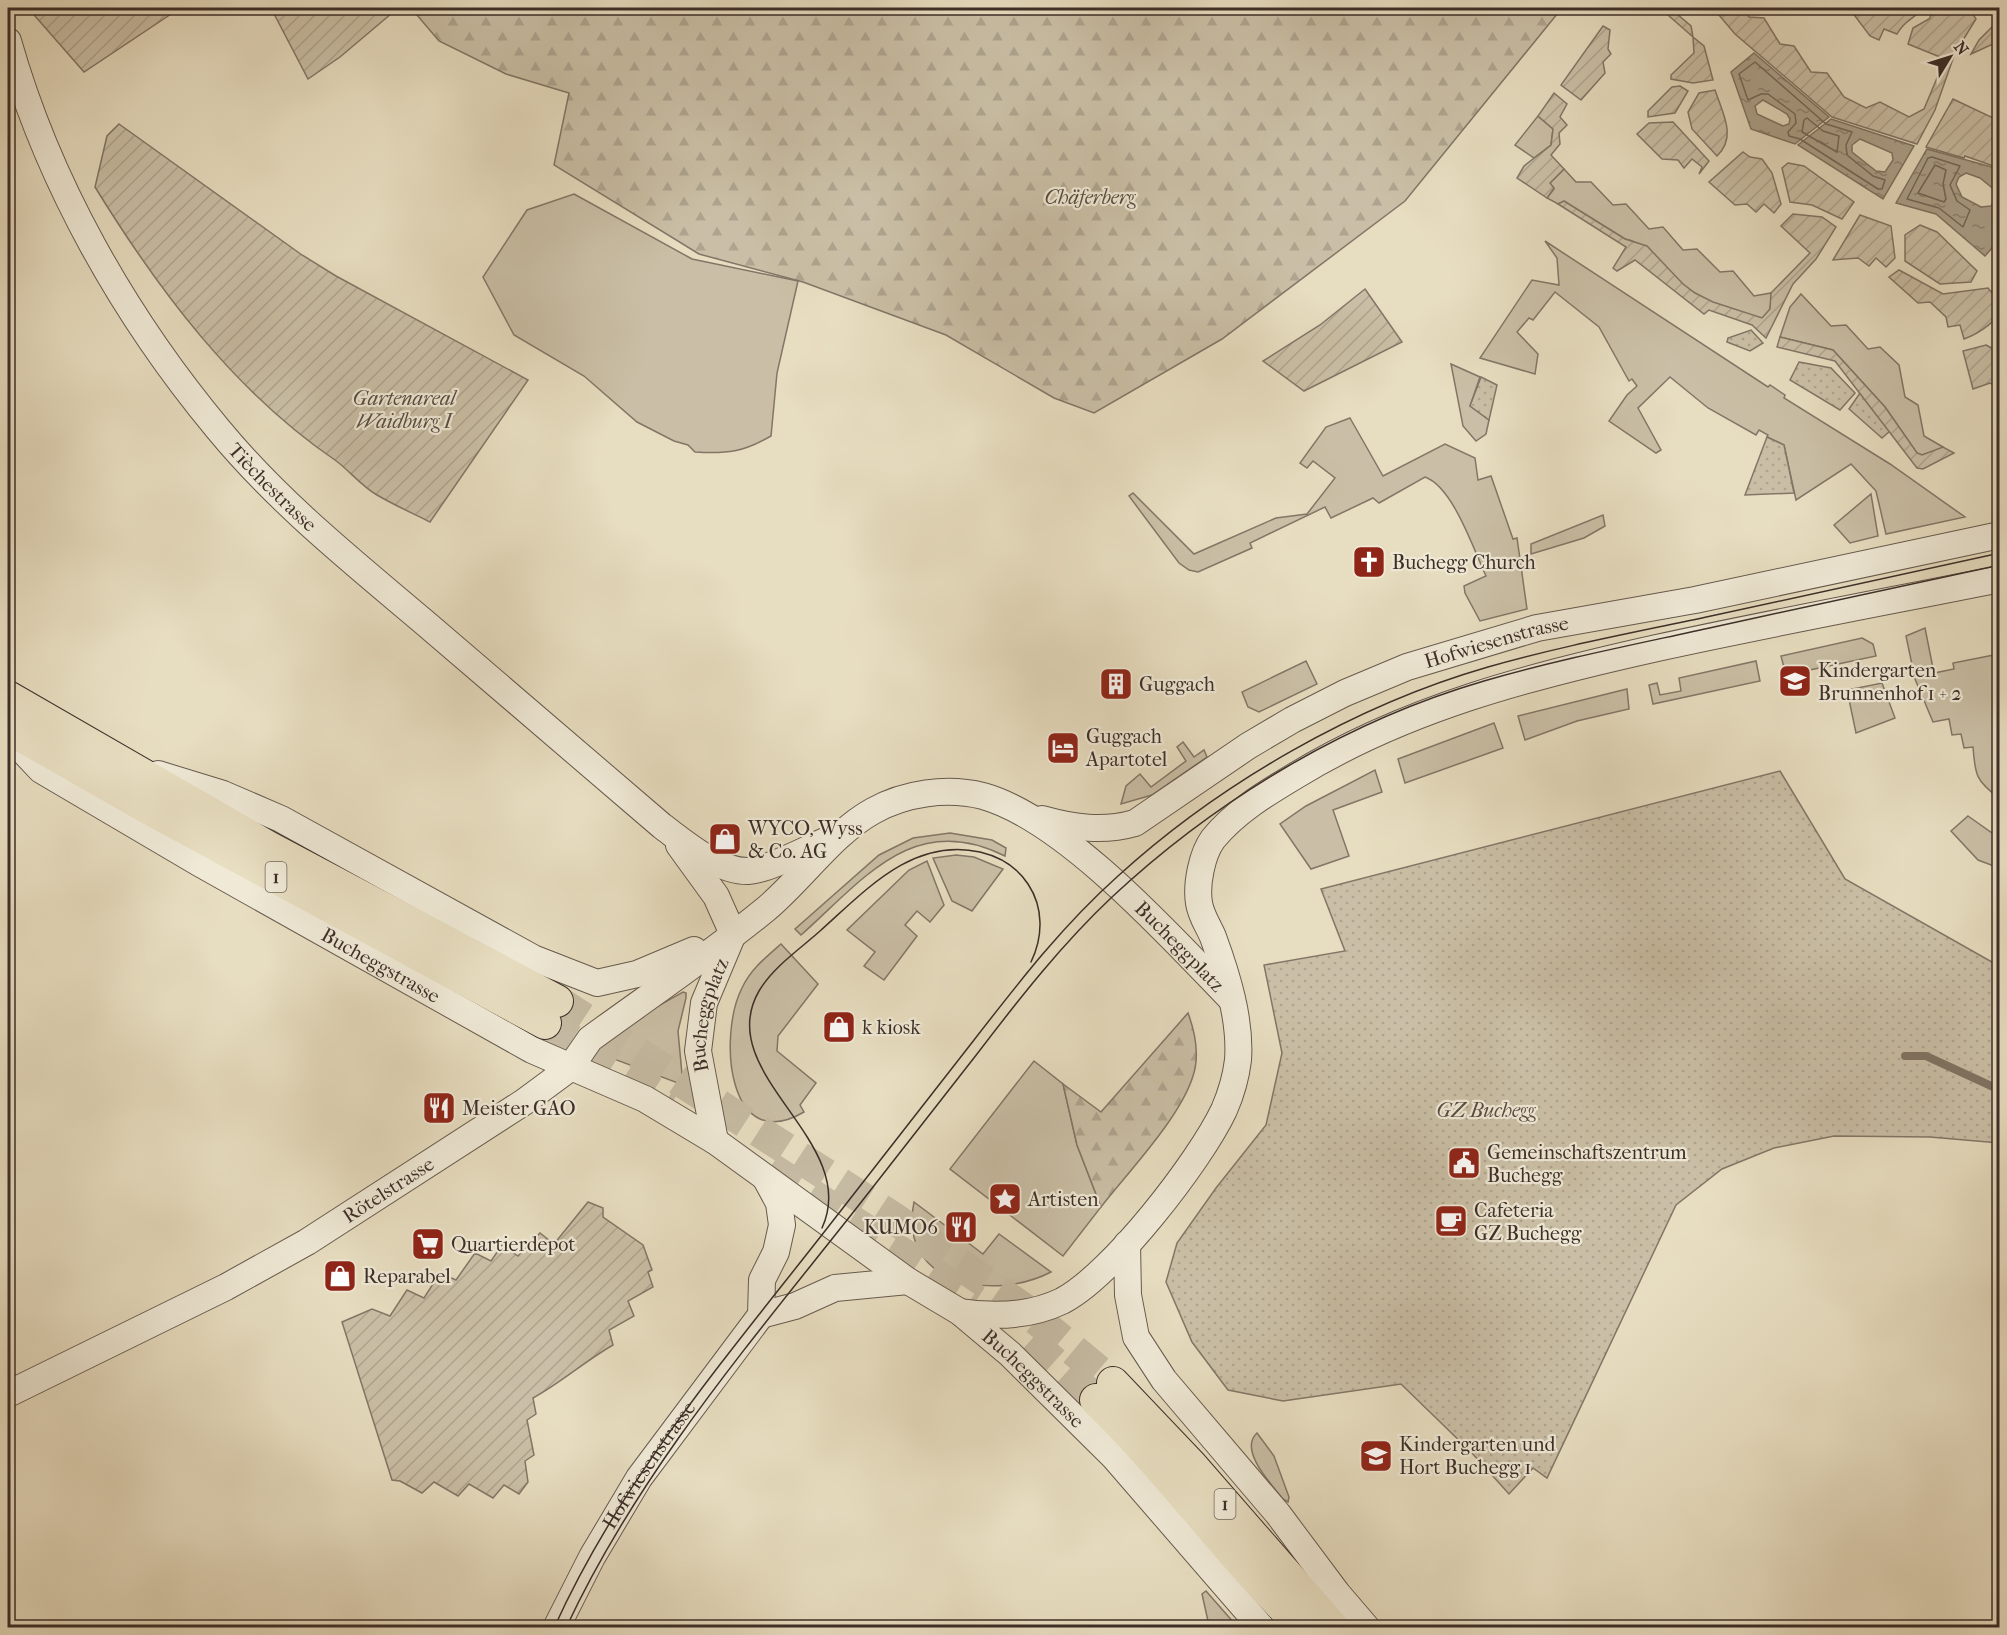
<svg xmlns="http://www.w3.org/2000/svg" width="2007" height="1635" viewBox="0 0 2007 1635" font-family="'IM FELL French Canon',serif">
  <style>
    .grass { fill: #cabfa6; stroke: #837667; stroke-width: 1.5 }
    .forest { fill: url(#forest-firs); stroke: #837667; stroke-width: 1.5 }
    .park { fill: url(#park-dots); stroke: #837667; stroke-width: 1.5 }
    .garden { fill: url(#garden-furrows); stroke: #837667; stroke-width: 1.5 }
    .water { fill: url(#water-ripples); stroke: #807464; stroke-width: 1.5; fill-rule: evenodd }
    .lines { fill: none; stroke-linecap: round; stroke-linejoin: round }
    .shore { stroke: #74685a; stroke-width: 1.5 }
    .stream { stroke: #807464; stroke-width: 8 }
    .primary-tunnel { stroke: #c5baa2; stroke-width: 32; stroke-dasharray: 32 16; stroke-linecap: butt }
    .tertiary-casing { stroke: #675a4e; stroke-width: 28 }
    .primary-casing { stroke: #3c2e28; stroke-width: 34 }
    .tertiary { stroke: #efe9d6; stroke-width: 26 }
    .primary { stroke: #e7ddc0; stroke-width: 32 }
    .tram { stroke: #3c2e28; stroke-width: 1.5 }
    .labels { text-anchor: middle; stroke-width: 4.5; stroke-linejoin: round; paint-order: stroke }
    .shield { fill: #efe9d6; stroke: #72665c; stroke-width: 1.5 }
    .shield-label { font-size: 18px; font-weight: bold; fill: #3c2e28 }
    .park-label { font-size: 20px; font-style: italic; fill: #584b41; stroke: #efe9d6 }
    .street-label { font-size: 20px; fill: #3c2e28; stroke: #efe9d6 }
    .poi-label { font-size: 20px; fill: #3c2e28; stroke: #efe9d6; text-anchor: start }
  </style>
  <defs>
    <pattern id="forest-firs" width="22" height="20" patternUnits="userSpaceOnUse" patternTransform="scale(1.5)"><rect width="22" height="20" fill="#cabfa6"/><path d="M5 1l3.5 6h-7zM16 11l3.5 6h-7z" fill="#aea48f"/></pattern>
    <pattern id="park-dots" width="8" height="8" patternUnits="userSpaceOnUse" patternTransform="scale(1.5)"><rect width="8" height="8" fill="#cabfa6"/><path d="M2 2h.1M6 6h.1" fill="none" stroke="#aea48f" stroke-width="1.8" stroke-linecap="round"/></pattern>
    <pattern id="garden-furrows" width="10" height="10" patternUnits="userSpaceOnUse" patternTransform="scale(1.5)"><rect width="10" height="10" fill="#cabfa6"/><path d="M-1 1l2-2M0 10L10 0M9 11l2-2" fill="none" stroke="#aea48f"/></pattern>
    <pattern id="water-ripples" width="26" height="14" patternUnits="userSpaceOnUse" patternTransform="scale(1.5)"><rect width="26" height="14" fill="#ada28c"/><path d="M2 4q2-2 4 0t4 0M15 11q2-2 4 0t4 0" fill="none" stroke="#8e8472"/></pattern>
  </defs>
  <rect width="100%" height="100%" fill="#e7ddc0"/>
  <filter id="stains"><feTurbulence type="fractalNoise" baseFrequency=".00333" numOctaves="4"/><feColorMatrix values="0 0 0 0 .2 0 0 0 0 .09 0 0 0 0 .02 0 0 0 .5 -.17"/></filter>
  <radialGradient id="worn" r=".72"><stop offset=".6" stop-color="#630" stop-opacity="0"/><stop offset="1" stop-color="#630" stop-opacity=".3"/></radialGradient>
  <g class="grass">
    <polygon points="1538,116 1553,129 1551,145 1534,158 1515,145"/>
    <path d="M1564 169 1576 182H1591L1613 205 1626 204 1649 229 1663 227 1683 250 1697 249 1720 272 1733 271 1754 296 1771 293C1771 304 1772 312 1762 318 1736 313 1704 302 1684 285 1665 269 1651 244 1625 239L1564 201 1558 204 1547 198 1554 189 1550 183Z"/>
    <path d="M574 194 692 259 798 281 777 373 771 436C743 452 728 454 695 452L688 445 674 441 637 422 584 376 514 335 483 277 527 210Z"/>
    <polygon points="1545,241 1768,387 1770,385 1785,395 1784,398 1890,464 1965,517 1886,534 1876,491 1851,464 1796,500 1784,445 1767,437 1768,435 1759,430 1756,435 1708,408 1670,377 1638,408 1661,450 1656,453 1609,421 1627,395 1637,386 1632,379 1629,381 1599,327 1555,292 1533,320 1529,318 1517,332 1538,354 1535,374 1480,358 1532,280 1559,285 1557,258"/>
    <polygon points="1801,294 1831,326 1846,325 1868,349 1880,347 1899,365 1905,397 1918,405 1924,436 1943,447 1941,449 1922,455 1917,453 1885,407 1833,350 1780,337 1790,307"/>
    <polygon points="1451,364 1480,377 1470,406 1489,420 1486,434 1476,441 1463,426"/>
    <path d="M1350 418 1383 476 1445 444 1475 458 1478 480 1491 476 1513 539 1517 538 1527 609 1480 621 1465 593 1464 586 1486 576C1473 548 1453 487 1425 477L1379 503 1373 498 1331 518 1325 507 1250 543 1252 548 1198 572 1189 570 1179 563 1129 496 1133 493 1194 554 1276 518 1307 514 1335 478 1313 461 1307 468 1300 463 1326 427Z"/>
    <polygon points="1871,494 1878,536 1850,543 1834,525"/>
    <polygon points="1603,515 1605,526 1584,538 1531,554 1531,544"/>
    <path d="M1925 628 1934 673 1954 669 1953 663 1999 654 2000 727H1997L1999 798C1976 781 1975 775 1973 747L1964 748 1961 734 1952 735 1949 719 1933 722 1915 679 1906 636Z"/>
    <polygon points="1862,638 1873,644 1876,656 1786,675 1781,656"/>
    <polygon points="1306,661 1317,684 1259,712 1248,707 1242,692"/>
    <polygon points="1756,661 1760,681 1653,704 1649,685 1657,683 1660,695 1681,691 1679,678"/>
    <polygon points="1882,683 1895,718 1856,733 1847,690"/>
    <polygon points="1627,689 1629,709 1577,721 1525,740 1518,716"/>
    <polygon points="1494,723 1503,748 1405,783 1398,759"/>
    <polygon points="1183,742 1194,757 1204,750 1207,757 1152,795 1121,804 1126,786 1140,774 1151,787 1186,761 1177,747"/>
    <polygon points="1375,770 1382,792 1333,810 1349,856 1311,869 1280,824 1306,806"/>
    <polygon points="1968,816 1999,838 1999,868 1978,860 1951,831"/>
    <path d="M950 833 992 840 1006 848 1005 856C914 810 864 879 801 935L795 929 879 855 913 838Z"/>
    <polygon points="956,855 974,857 1003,869 972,911 952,901 933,858"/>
    <polygon points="927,861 944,905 930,922 917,911 905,925 917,936 884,980 864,966 875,952 847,930 909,870"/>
    <path d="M781 944 818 984 778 1036 777 1051 816 1083 800 1105 804 1112C727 1157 718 1035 742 988 751 969 765 958 781 944Z"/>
    <polygon points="683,992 686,993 686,998 678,1031 683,1085 598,1053 595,1048 631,1021"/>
    <polygon points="1034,1061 1063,1084 1077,1145 1101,1207 1063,1256 950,1169"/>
    <path d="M914 1202 983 1254 999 1234 1051 1272C993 1302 897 1285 914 1202Z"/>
    <path d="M1257 1433 1274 1456 1289 1497 1288 1502 1283 1499C1272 1485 1238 1450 1257 1433Z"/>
    <polygon points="1206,1591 1235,1624 1235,1627 1216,1627 1208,1621 1202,1594"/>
  </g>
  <g class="forest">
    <polygon points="411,8 1562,8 1405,201 1222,339 1094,413 1054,398 946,335 803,282 699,254 554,165 569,93 506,74 439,41"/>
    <path d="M1188 1013C1195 1032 1200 1055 1193 1076 1180 1118 1129 1171 1101 1207L1077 1145 1063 1084 1101 1112Z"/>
  </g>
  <g class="park">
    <polygon points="1751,330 1763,343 1750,351 1727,342 1728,338"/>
    <polygon points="1799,362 1831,368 1855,393 1840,410 1790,380"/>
    <polygon points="1481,377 1497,385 1489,420 1470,406"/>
    <polygon points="1860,393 1890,431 1882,438 1849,409"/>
    <polygon points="1767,437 1784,445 1794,493 1745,495"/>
    <polygon points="1780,771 1845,879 1999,966 1999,1143 1930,1137 1834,1136 1774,1148 1722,1169 1676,1205 1547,1478 1533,1468 1509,1494 1471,1452 1401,1384 1283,1401 1228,1390 1192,1342 1166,1282 1177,1243 1216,1188 1266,1125 1282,1053 1264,965 1345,951 1321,889"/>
  </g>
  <g class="garden">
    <polygon points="28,8 180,8 84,72"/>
    <polygon points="271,8 398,8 340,57 308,79"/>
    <polygon points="1660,8 1670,8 1691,26 1693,37 1704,46 1713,80 1693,83 1671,79 1671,75 1694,53 1693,37"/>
    <polygon points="1713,8 1743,8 1749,17 1764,18 1780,44 1794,46 1811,72 1827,73 1844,97 1866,108 1880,102 1909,117 1924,109 1945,59 1908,44 1913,28 1929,19 1935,8 1969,8 1976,19 1955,53 1935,110 1917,144 1832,117 1735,34"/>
    <path d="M1882 8H1922C1917 18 1905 19 1897 34L1884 29 1879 40 1870 36 1852 12Z"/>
    <polygon points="1999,20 1999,45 1995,43 1971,54 1979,40"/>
    <polygon points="1603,26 1610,30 1608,49 1611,54 1603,62 1605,73 1581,100 1561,85"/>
    <polygon points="1680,86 1688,91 1675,113 1648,117 1648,111 1672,87"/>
    <path d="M1715 90C1723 114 1737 137 1717 156L1692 129 1688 112 1699 93Z"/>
    <polygon points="1554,93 1567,104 1560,117 1567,125 1559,133 1560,144 1551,155 1564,169 1550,183 1554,188 1547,198 1517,178 1524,166 1551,145 1553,129 1538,116"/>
    <polygon points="1953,99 1995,119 1999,117 1999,168 1965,156 1964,158 1926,147"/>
    <polygon points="1673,122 1709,161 1699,174 1702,167 1692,159 1684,168 1678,160 1662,159 1637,134 1649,123"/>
    <path d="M119 124 302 255 336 276 528 380 430 522C412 513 394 505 377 495 361 486 349 470 335 460 234 391 159 291 95 187L107 136Z"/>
    <polygon points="1743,152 1750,157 1762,159 1772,173 1781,204 1774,213 1764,204 1756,212 1747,204 1735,205 1709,182"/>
    <polygon points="1788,163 1804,166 1854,202 1842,219 1812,205 1790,202 1782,168"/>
    <polygon points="1564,201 1625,239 1647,246 1683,284 1695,293 1713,302 1762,318 1770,309 1771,293 1810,253 1781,226 1793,214 1822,217 1836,227 1816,259 1793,284 1766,338 1752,325 1709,310 1704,314 1635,260 1617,271 1613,268 1626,247 1558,204"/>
    <polygon points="1860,215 1891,226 1895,258 1886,267 1876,258 1869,266 1858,258 1833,260"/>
    <polygon points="1920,225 1937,232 1977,271 1971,282 1940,284 1905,261 1905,235"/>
    <path d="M1899 270 1943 294 1988 288C1991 292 1998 299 1999 304 2005 319 1975 335 1964 339L1960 325 1948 327 1946 317 1930 302 1918 303 1889 277Z"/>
    <polygon points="1365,289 1402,342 1304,391 1263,361 1320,325"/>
    <polygon points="1780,337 1833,350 1885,407 1917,453 1922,455 1943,447 1954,453 1923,469 1917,468 1835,361 1777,347"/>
    <polygon points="1986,345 1999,352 1999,389 1990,383 1973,389 1963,351"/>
    <path d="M588 1202 603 1208V1217L643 1245 652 1270 648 1272 653 1287 628 1301 634 1316 609 1330 613 1345C585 1361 562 1382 533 1398L536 1414 527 1420 534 1455 525 1461 528 1482 519 1494 504 1485 493 1498 469 1484 458 1496 434 1482 422 1493 400 1481 392 1480 342 1322 372 1309 390 1316 407 1290 424 1298 440 1273 456 1280 475 1253 491 1261 502 1245 518 1256 540 1233 554 1244Z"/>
  </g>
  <g class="water">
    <path d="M1754 53 1829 117 1795 144 1751 129 1731 72ZM1763 100 1787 114 1790 119 1789 124 1783 126 1757 114 1755 106Z"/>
    <path d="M1831 119 1914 146 1883 199 1798 145ZM1860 139 1892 153 1893 160 1885 172 1876 171 1852 152V145Z"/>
    <path d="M1927 149 1999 169V240L1985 256 1936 214 1896 203ZM1966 173 1980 178 1996 191V197L1991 206 1981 207 1962 197 1956 184 1959 177Z"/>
  </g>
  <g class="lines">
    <g class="shore">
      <polygon points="1755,62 1826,124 1852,132 1846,145 1847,155 1873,176 1885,180 1882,189 1878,189 1800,139 1789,136 1788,132 1796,123 1795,114 1768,94 1761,94 1748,100 1739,74"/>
      <polygon points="1807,118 1823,131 1839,136 1837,152 1802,132 1804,120"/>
      <polygon points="1932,157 1960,166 1950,185 1957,201 1970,210 1963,227 1939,208 1907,199 1928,158"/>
      <polygon points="1935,165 1946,170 1943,184 1946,199 1944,202 1918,193"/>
    </g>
    <polyline class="stream" points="1905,1056 1926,1056 2000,1090"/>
    <g class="primary-tunnel">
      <polyline points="557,1001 895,1219 1024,1309 1113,1383"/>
      <polyline points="545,1023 671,1104"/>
      <polyline points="770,1168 976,1301"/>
      <polyline points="1030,1341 1096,1400"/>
    </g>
    <g class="tertiary-casing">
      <g id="tertiary">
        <path id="s1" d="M8 41C48 182 124 316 218 429 278 502 352 561 424 622 503 689 582 758 662 826 685 843 718 872 749 871 769 870 812 846 832 838"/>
        <path id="s2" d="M8 735 41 770 199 863 532 1050 645 1099 715 1141 908 1281 960 1312 1010 1354 1114 1457 1262 1628"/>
        <polyline points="158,774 223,794 281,819 533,958 597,983 637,974 694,950"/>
        <path id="s3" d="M1042 819C1074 828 1103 832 1135 823L1248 746 1292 720 1345 693 1407 667 1537 628 1695 600 2000 535"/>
        <polyline points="679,845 716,896 733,934"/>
        <path id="s4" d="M715 1141 698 1051 704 1003 733 934"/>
        <polyline points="1127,1244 1128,1295 1136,1337 1164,1380 1278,1514 1337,1593 1367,1628"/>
        <path d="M960 1312C993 1317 1031 1316 1062 1301 1112 1275 1200 1161 1224 1110 1231 1094 1236 1077 1238 1060 1241 1020 1227 975 1213 937 1208 925 1201 916 1199 903 1196 884 1202 854 1213 839 1235 812 1265 794 1295 776 1406 708 1531 676 1657 648 1771 623 1885 602 2000 579"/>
        <polyline points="761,1315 795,1306 835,1288 908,1281"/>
        <path id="s5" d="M8 1394 226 1287 307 1242 524 1102 570 1068 590 1039C649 996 710 955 766 909 801 880 833 833 873 811 905 793 947 787 983 796 1065 819 1171 937 1231 999"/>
        <polyline points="556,1628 592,1557 639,1478 761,1315 762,1280 776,1252 782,1225 779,1203 766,1179"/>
      </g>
    </g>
    <g class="primary-casing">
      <g id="primary">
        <polyline points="8,697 268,847 557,1001"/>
        <polyline points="8,728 150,809 545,1023"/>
        <polyline points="1113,1383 1191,1465 1333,1628"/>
        <path d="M1096 1400C1170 1471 1229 1556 1304 1628"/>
      </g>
    </g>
    <use href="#tertiary" class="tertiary"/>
    <use href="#primary" class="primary"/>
    <g class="tram">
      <path d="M822 1228C862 1141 711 1074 759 991 773 967 800 949 820 931 866 890 913 837 980 852 1001 857 1017 867 1028 884 1044 908 1043 937 1031 962"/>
      <path id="s6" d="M554 1628C624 1473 736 1346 839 1213 884 1155 929 1098 974 1040 1019 982 1063 925 1118 876 1220 783 1356 705 1488 667 1561 646 1637 632 1711 616 1807 595 1903 574 2000 553"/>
      <path d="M566 1628C638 1473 750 1343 855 1210 896 1158 936 1106 977 1054 1019 999 1062 944 1112 897 1217 799 1347 721 1484 681 1560 659 1637 644 1714 627 1809 606 1904 586 2000 565"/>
    </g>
  </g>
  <defs>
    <g id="church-square" transform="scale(1.725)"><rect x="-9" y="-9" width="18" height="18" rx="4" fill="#8f2418" stroke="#efe9d6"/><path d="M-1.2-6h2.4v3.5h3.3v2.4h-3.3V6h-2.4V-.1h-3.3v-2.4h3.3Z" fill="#fff"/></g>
    <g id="school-square" transform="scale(1.725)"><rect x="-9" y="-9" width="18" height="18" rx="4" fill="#8f2418" stroke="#efe9d6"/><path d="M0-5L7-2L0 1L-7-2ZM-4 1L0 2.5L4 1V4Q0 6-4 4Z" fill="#fff"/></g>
    <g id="building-square" transform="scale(1.725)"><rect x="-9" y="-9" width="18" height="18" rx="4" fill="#8f2418" stroke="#efe9d6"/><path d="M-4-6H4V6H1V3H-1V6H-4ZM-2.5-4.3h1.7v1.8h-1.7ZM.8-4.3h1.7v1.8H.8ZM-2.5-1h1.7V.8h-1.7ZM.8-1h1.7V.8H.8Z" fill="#fff"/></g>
    <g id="hotel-square" transform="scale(1.725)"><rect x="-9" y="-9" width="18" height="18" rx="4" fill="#8f2418" stroke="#efe9d6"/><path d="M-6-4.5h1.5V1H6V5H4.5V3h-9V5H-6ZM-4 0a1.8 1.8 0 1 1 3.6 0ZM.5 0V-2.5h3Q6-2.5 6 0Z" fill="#fff"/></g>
    <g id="shop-square" transform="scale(1.725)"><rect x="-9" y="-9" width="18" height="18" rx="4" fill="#8f2418" stroke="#efe9d6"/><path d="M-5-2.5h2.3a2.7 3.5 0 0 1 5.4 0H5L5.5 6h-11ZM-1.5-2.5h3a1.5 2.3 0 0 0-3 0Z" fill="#fff"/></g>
    <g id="restaurant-square" transform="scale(1.725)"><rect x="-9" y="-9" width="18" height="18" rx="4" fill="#8f2418" stroke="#efe9d6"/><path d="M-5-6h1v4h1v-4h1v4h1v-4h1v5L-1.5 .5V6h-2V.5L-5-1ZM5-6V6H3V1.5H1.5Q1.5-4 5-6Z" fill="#fff"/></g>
    <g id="civic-square" transform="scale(1.725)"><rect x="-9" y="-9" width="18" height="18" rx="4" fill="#8f2418" stroke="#efe9d6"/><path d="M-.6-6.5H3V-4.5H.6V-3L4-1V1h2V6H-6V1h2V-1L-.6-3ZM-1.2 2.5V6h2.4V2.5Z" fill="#fff"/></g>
    <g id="sight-square" transform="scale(1.725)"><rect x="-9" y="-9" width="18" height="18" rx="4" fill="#8f2418" stroke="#efe9d6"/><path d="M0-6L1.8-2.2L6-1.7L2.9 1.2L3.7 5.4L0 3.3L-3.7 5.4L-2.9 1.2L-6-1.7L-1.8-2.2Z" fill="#fff"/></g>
    <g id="cafe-square" transform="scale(1.725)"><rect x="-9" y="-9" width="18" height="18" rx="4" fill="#8f2418" stroke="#efe9d6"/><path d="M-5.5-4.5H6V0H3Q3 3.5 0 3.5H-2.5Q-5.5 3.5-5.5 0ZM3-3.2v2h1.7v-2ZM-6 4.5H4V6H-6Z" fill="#fff"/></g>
    <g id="supermarket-square" transform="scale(1.725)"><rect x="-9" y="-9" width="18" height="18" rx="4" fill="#8f2418" stroke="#efe9d6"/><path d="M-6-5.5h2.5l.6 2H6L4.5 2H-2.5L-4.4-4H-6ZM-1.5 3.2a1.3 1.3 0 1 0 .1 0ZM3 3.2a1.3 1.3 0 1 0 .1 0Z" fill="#fff"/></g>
  </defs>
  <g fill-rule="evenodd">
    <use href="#church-square" x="1369" y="562"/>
    <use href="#school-square" x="1795" y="681"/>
    <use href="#building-square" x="1116" y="684"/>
    <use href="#hotel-square" x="1063" y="748"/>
    <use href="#shop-square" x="725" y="839"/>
    <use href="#shop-square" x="839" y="1027"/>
    <use href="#restaurant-square" x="439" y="1108"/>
    <use href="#civic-square" x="1464" y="1163"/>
    <use href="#sight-square" x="1005" y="1199"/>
    <use href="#cafe-square" x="1451" y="1221"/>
    <use href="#restaurant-square" x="961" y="1227"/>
    <use href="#supermarket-square" x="428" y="1244"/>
    <use href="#shop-square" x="340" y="1276"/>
    <use href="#school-square" x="1376" y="1456"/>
  </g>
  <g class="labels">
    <g class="shield">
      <rect x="265.5" y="862" width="21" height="30" rx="4.5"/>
      <rect x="1214.5" y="1489" width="21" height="30" rx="4.5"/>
    </g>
    <g class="shield-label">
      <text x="276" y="883">1</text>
      <text x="1225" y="1510">1</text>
    </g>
    <g class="park-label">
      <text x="1090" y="204">Chäferberg</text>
      <text x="404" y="405">Gartenareal<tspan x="404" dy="23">Waidburg I</tspan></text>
      <text x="1486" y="1117">GZ Buchegg</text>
    </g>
    <g class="street-label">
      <text dy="7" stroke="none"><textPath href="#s1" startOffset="524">Tièchestrasse</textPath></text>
      <text dy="7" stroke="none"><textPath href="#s3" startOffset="502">Hofwiesenstrasse</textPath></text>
      <text dy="7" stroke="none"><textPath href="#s5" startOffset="1414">Bucheggplatz</textPath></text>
      <text dy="7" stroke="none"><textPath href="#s2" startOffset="440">Bucheggstrasse</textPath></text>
      <text dy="7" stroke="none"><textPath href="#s4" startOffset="129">Bucheggplatz</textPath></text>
      <text dy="7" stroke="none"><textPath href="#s5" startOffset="432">Rötelstrasse</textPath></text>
      <text dy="7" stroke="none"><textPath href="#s2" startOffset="1216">Bucheggstrasse</textPath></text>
      <text dy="7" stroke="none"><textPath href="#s6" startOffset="189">Hofwiesenstrasse</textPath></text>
    </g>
    <g class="poi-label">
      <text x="1392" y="569">Buchegg Church</text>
      <text x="1818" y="677">Kindergarten<tspan x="1818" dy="23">Brunnenhof 1 + 2</tspan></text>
      <text x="1139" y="691">Guggach</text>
      <text x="1086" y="743">Guggach<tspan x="1086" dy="23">Apartotel</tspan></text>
      <text x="748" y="835">WYCO, Wyss<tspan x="748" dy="23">&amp; Co. AG</tspan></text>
      <text x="862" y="1034">k kiosk</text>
      <text x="462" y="1115">Meister GAO</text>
      <text x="1487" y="1159">Gemeinschaftszentrum<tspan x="1487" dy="23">Buchegg</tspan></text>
      <text x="1028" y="1206">Artisten</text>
      <text x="1474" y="1217">Cafeteria<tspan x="1474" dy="23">GZ Buchegg</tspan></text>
      <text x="938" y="1234" text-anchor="end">KUMO6</text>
      <text x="451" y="1251">Quartierdepot</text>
      <text x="363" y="1283">Reparabel</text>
      <text x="1399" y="1451">Kindergarten und<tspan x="1399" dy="23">Hort Buchegg 1</tspan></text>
    </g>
  </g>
  <rect width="2007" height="1635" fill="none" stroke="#e7ddc0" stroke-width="30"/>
  <rect x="9" y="9" width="1989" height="1617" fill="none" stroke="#3c2e28" stroke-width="3"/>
  <rect x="15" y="15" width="1977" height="1605" fill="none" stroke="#3c2e28" stroke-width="1.5"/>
  <g transform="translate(1950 57) rotate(52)" stroke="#efe9d6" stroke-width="4.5" paint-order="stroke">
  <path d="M0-4.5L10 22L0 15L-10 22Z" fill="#3c2e28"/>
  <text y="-9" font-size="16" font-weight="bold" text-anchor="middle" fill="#3c2e28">N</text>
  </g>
  <rect width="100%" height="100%" filter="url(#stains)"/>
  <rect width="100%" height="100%" fill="url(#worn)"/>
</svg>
